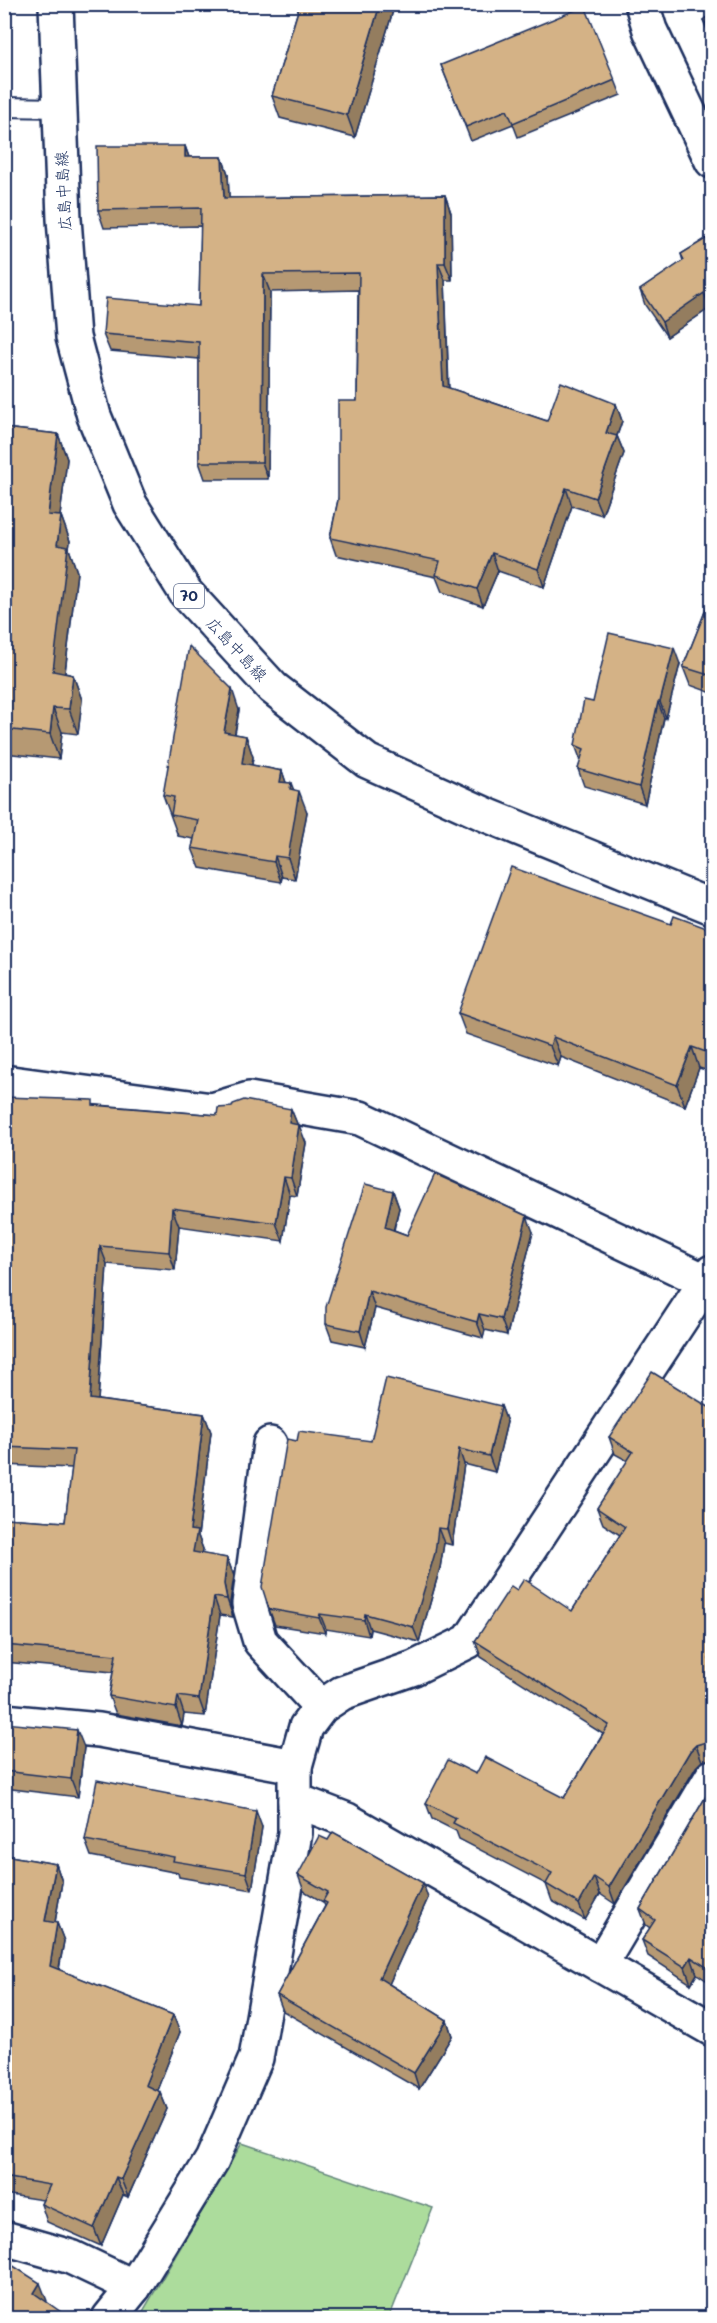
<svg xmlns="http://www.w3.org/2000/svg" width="717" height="2323" viewBox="0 0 717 2323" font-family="Mali,'Klee One',sans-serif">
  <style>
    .green { fill: #acdc9c; stroke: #64867d; stroke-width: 1.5 }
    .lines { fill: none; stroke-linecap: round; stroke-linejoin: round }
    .service-casing { stroke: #1b2f5e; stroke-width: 22 }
    .minor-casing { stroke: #1b2f5e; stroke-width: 38 }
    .primary-casing { stroke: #1b2f5e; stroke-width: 38 }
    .service { stroke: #fff; stroke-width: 18 }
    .minor { stroke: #fff; stroke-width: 33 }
    .primary { stroke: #fff; stroke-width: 33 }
    .wall { fill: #b69973; stroke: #1b2f5e; stroke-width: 1.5 }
    .shaded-wall { fill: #947d5e; stroke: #1b2f5e; stroke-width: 1.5 }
    .building { fill: #d4b286; stroke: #1b2f5e; stroke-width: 1.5 }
    .labels { text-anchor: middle; stroke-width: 6; stroke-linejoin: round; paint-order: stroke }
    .shield { fill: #fff; stroke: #5f6d8e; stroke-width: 1.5 }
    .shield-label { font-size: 15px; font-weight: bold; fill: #1b2f5e }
    .street-label { font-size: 16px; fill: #1b2f5e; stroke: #fff }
  </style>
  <rect width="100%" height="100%" fill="#fff"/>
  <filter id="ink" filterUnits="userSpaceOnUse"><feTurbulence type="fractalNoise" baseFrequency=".0167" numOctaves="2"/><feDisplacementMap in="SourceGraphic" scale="12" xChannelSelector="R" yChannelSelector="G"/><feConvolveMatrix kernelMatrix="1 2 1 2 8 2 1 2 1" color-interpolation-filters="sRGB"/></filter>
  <g filter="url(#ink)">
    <polygon class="green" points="242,2143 433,2208 389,2318 139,2318"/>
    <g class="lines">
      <g class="service-casing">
        <polyline id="service" points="4,107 60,108"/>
      </g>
      <g class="minor-casing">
        <g id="minor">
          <polyline points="642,4 650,30 712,161"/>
          <polyline points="4,1082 212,1110 249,1099 360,1118 705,1281"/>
          <polyline points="270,1444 249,1604 260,1641 321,1707"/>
          <polyline points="4,1721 99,1730 295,1766"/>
          <polyline points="295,1800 347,1820 712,2029"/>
          <polyline points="600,1965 712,1777"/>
          <polyline points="4,2238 71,2257 134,2287"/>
          <polyline points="109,2318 134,2287 212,2160 256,2058 295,1833 295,1766 306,1727 321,1707 342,1693 414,1668 469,1641 712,1272"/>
        </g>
      </g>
      <g class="primary-casing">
        <polyline id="primary" points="56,4 64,219 73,337 94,416 130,504 186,593 273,688 367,761 489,816 712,907"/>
      </g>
      <use href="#service" class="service"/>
      <use href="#minor" class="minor"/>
      <use href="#primary" class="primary"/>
    </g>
    <g class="wall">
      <polygon points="300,4 395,4 355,137 280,118 272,96"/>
      <polygon points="712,13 712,39 709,35 703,20"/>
      <polygon points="441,65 615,80 621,95 518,137 513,124 471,141"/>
      <polygon points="185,146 189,157 222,157 228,174 229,198 445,195 451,213 452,280 445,280 449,388 547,421 616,404 622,421 617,436 624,453 602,515 572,506 544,587 498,571 483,606 442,592 436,577 336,555 330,538 338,500 357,401 358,290 270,292 268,479 205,479 199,462 199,359 110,351 103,334 199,306 201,226 104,228 98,210"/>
      <polygon points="712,235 712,313 710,308 667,337 645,305 640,290 683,261 681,254"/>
      <polygon points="4,428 58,434 67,459 60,516 61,516 70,541 69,549 77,572 65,673 73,675 82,700 78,734 62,732 59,759 4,753"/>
      <polygon points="712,594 712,693 690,685 683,667"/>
      <polygon points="680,664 666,718 664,718 645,804 584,786 578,769 581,761 575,745 593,702"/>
      <polygon points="239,710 235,734 246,736 253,757 252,765 282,771 286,783 294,790 307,812 295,879 282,877 281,882 200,868 192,848 194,839 178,836 163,795"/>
      <polygon points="671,924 712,930 712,1072 699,1068 685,1106 561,1057 558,1066 466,1034 458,1013"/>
      <polygon points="4,1097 217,1115 291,1109 297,1124 306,1143 297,1196 290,1195 283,1241 179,1226 175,1270 107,1264 98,1400 204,1414 211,1432 198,1536 203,1549 202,1554 227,1558 234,1576 230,1602 233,1617 220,1615 205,1716 184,1714 182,1726 116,1714 109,1696 113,1672 4,1662 4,1518 65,1522 72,1468 4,1465"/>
      <polygon points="393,1191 399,1208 394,1230 407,1235 533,1232 507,1335 485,1330 483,1338 375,1308 365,1347 332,1340 326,1324"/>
      <polygon points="501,1406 507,1422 495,1472 464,1464 452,1545 444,1543 440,1568 419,1642 370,1629 369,1636 326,1629 325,1633 275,1625 269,1609 297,1441 371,1441"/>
      <polygon points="712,1409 712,1759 702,1761 696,1767 615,1904 600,1894 585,1920 552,1901 546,1884 459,1839 456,1831 432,1819 426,1803 476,1774 564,1798 603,1734 481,1657 475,1641 517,1590 572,1611 620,1535 603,1524 597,1508 628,1461 615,1454 609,1437"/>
      <polygon points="4,1723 84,1747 78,1797 4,1788"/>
      <polygon points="712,1786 712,1984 697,1974 691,1984 648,1956 642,1940 650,1928 646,1925 640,1909"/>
      <polygon points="262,1827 252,1890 179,1877 178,1873 91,1856 85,1840"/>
      <polygon points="4,1855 56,1864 62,1882 55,1922 57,1923 64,1941 59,1970 173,2015 180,2032 157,2090 160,2092 167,2109 128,2197 123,2195 101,2246 47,2222 41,2204 43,2200 4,2194"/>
      <polygon points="298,1875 428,1898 389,1984 447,2020 452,2036 419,2089 283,2011 277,1995 325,1906 323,1902 304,1891"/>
    </g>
    <g class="shaded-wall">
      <polygon points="380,4 395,4 355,137 347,115"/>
      <polygon points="185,146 191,163 185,157"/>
      <polygon points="222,157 228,174 230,216 224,198"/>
      <polygon points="445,195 451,213 452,280 445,263"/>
      <polygon points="438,263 445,280 449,403 443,386"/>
      <polygon points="263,274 270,292 268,479 262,462"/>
      <polygon points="704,293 710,308 667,337 662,322"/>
      <polygon points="616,404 622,421 612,450 606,433"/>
      <polygon points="58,434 67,459 57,540 48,515"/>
      <polygon points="617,436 624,453 602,515 595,498"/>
      <polygon points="566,488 572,506 544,587 538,569"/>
      <polygon points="61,516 70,541 69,549 77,572 62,696 53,671 57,545"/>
      <polygon points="492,553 498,571 483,606 477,589"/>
      <polygon points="674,648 680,664 666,718 660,702"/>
      <polygon points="73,675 82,700 78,734 69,709"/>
      <polygon points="232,689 239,710 231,753 224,732"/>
      <polygon points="658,702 664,718 645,804 639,787"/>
      <polygon points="53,708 62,732 59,759 50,734"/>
      <polygon points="246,736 253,757 249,783 242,763"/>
      <polygon points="282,771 289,791 280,782"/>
      <polygon points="291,783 298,801 299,791 307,812 295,879 288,858 290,789"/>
      <polygon points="275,856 282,877 281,882 274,862"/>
      <polygon points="553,1037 561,1057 558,1066 550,1046"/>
      <polygon points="710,1041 712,1047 712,1070 706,1052"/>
      <polygon points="692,1047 699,1068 685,1106 677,1085"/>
      <polygon points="291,1109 298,1126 289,1123"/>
      <polygon points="299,1125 306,1143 297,1196 291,1178"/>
      <polygon points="284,1177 290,1195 283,1241 276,1223"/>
      <polygon points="393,1191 399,1208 390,1243 385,1227"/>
      <polygon points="172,1208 179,1226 175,1270 169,1252"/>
      <polygon points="527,1216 533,1232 507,1335 501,1319"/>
      <polygon points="100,1246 107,1264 97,1416 90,1399"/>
      <polygon points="369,1291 375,1308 365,1347 360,1331"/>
      <polygon points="479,1314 485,1330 483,1338 477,1322"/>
      <polygon points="501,1406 507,1422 495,1472 489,1456"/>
      <polygon points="204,1414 211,1432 198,1536 203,1549 200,1570 193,1552 190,1530"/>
      <polygon points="459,1449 464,1464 452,1545 447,1529"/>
      <polygon points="438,1528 444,1543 440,1568 419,1642 413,1627"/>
      <polygon points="227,1558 234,1576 230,1602 233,1617 227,1599 224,1584"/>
      <polygon points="214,1597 220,1615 205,1716 199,1699"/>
      <polygon points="320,1614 326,1629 325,1633 319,1618"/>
      <polygon points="365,1614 370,1629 369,1636 364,1620"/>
      <polygon points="178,1696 184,1714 182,1726 176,1708"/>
      <polygon points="77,1730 84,1747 78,1797 71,1779"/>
      <polygon points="696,1745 702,1761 696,1767 615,1904 609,1887 690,1751"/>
      <polygon points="256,1811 262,1827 252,1890 246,1873"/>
      <polygon points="56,1864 62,1882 52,1939 45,1921"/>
      <polygon points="594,1877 600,1894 585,1920 579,1904"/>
      <polygon points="423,1883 428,1898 385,1993 379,1978"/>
      <polygon points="57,1923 64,1941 56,1984 50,1966"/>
      <polygon points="691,1957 697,1974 691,1984 685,1967"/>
      <polygon points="711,1964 712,1969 712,1981 708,1968"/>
      <polygon points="173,2015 180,2032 152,2103 145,2085"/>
      <polygon points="447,2020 452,2036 419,2089 414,2073"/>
      <polygon points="160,2092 167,2109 128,2197 121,2179"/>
      <polygon points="116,2177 123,2195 101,2246 94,2228"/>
      <polygon points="40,2283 47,2301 40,2311 34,2293"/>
    </g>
    <g class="building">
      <polygon points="300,4 380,4 347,115 272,96"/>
      <polygon points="585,6 615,80 513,123 507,110 466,127 441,65"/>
      <polygon points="712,13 712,30 703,20"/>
      <polygon points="97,146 185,146 185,157 222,157 224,198 445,195 445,263 438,263 443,386 547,421 561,382 616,404 606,433 617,436 595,498 566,488 538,569 492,553 477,589 436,575 440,561 330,538 338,500 338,401 357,401 359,273 263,274 262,462 199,462 199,342 103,334 106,298 199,306 201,208 98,210"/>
      <polygon points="712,235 712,298 708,300 704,293 662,322 640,290 684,260 681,254"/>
      <polygon points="4,428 58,434 48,515 61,516 57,545 68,547 53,671 73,675 69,709 53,708 50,734 4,729"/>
      <polygon points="712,594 712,676 683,667"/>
      <polygon points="609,633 674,648 660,702 658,702 639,787 578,769 584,749 575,745 584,700 593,702"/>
      <polygon points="189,646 232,689 224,732 246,736 242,763 282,771 280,782 291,783 290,789 299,791 288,858 275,856 274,862 192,848 198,820 171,815 174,797 163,795"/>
      <polygon points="511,867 671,924 674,916 712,930 712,1042 710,1041 706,1052 692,1047 677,1085 553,1037 550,1046 458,1013"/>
      <polygon points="4,1097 93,1100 93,1105 217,1115 218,1108 232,1107 233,1104 244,1100 291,1109 289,1123 299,1125 291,1178 284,1177 276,1223 172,1208 169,1252 100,1246 90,1399 204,1414 190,1530 197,1531 193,1552 227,1558 224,1584 227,1599 214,1597 199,1699 178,1696 176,1708 109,1696 116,1655 4,1645 4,1518 65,1522 74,1450 4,1447"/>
      <polygon points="435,1174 527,1216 501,1319 479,1314 477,1322 369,1291 360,1331 326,1324 326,1307 365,1184 393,1191 385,1227 407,1235"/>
      <polygon points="652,1372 712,1409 712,1653 709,1659 712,1662 712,1744 706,1742 696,1745 690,1751 609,1887 594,1877 579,1904 546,1884 552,1873 453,1823 456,1818 426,1803 448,1760 476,1774 485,1757 564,1798 609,1725 475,1641 511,1586 517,1590 524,1579 572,1611 625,1527 597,1508 633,1452 609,1437"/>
      <polygon points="386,1378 501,1406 489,1456 459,1449 447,1529 438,1528 435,1553 413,1627 365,1614 364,1620 320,1614 319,1618 269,1609 262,1587 287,1439 297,1441 299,1431 371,1441"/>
      <polygon points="4,1723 77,1730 71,1779 4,1771"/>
      <polygon points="97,1780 256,1811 246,1873 173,1861 174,1857 85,1840"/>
      <polygon points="712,1786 712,1965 711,1964 708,1968 691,1957 685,1967 642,1940 655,1920 640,1909"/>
      <polygon points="333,1832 423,1883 379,1978 447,2020 414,2073 277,1995 327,1903 323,1901 328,1892 298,1875 319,1836 328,1840"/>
      <polygon points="4,1855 56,1864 45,1921 57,1923 50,1966 173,2015 145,2085 160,2092 121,2179 116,2177 94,2228 41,2204 50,2185 4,2177"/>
      <polygon points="4,2260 40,2283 34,2293 71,2319 4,2319"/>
      <polygon points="128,2313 136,2319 127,2319"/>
    </g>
  </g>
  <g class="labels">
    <rect class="shield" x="174" y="584" width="30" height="24" rx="4.5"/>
    <g class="shield-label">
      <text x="189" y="601">70</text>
    </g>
    <g class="street-label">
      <text transform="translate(63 191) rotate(-93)" y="6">広島中島線</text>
      <text transform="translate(237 649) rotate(47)" y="6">広島中島線</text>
    </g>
  </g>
  <rect width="717" height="2323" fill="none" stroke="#fff" stroke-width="24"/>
  <rect x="12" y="12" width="693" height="2299" fill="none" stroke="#1b2f5e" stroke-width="2" filter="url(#ink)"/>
</svg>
